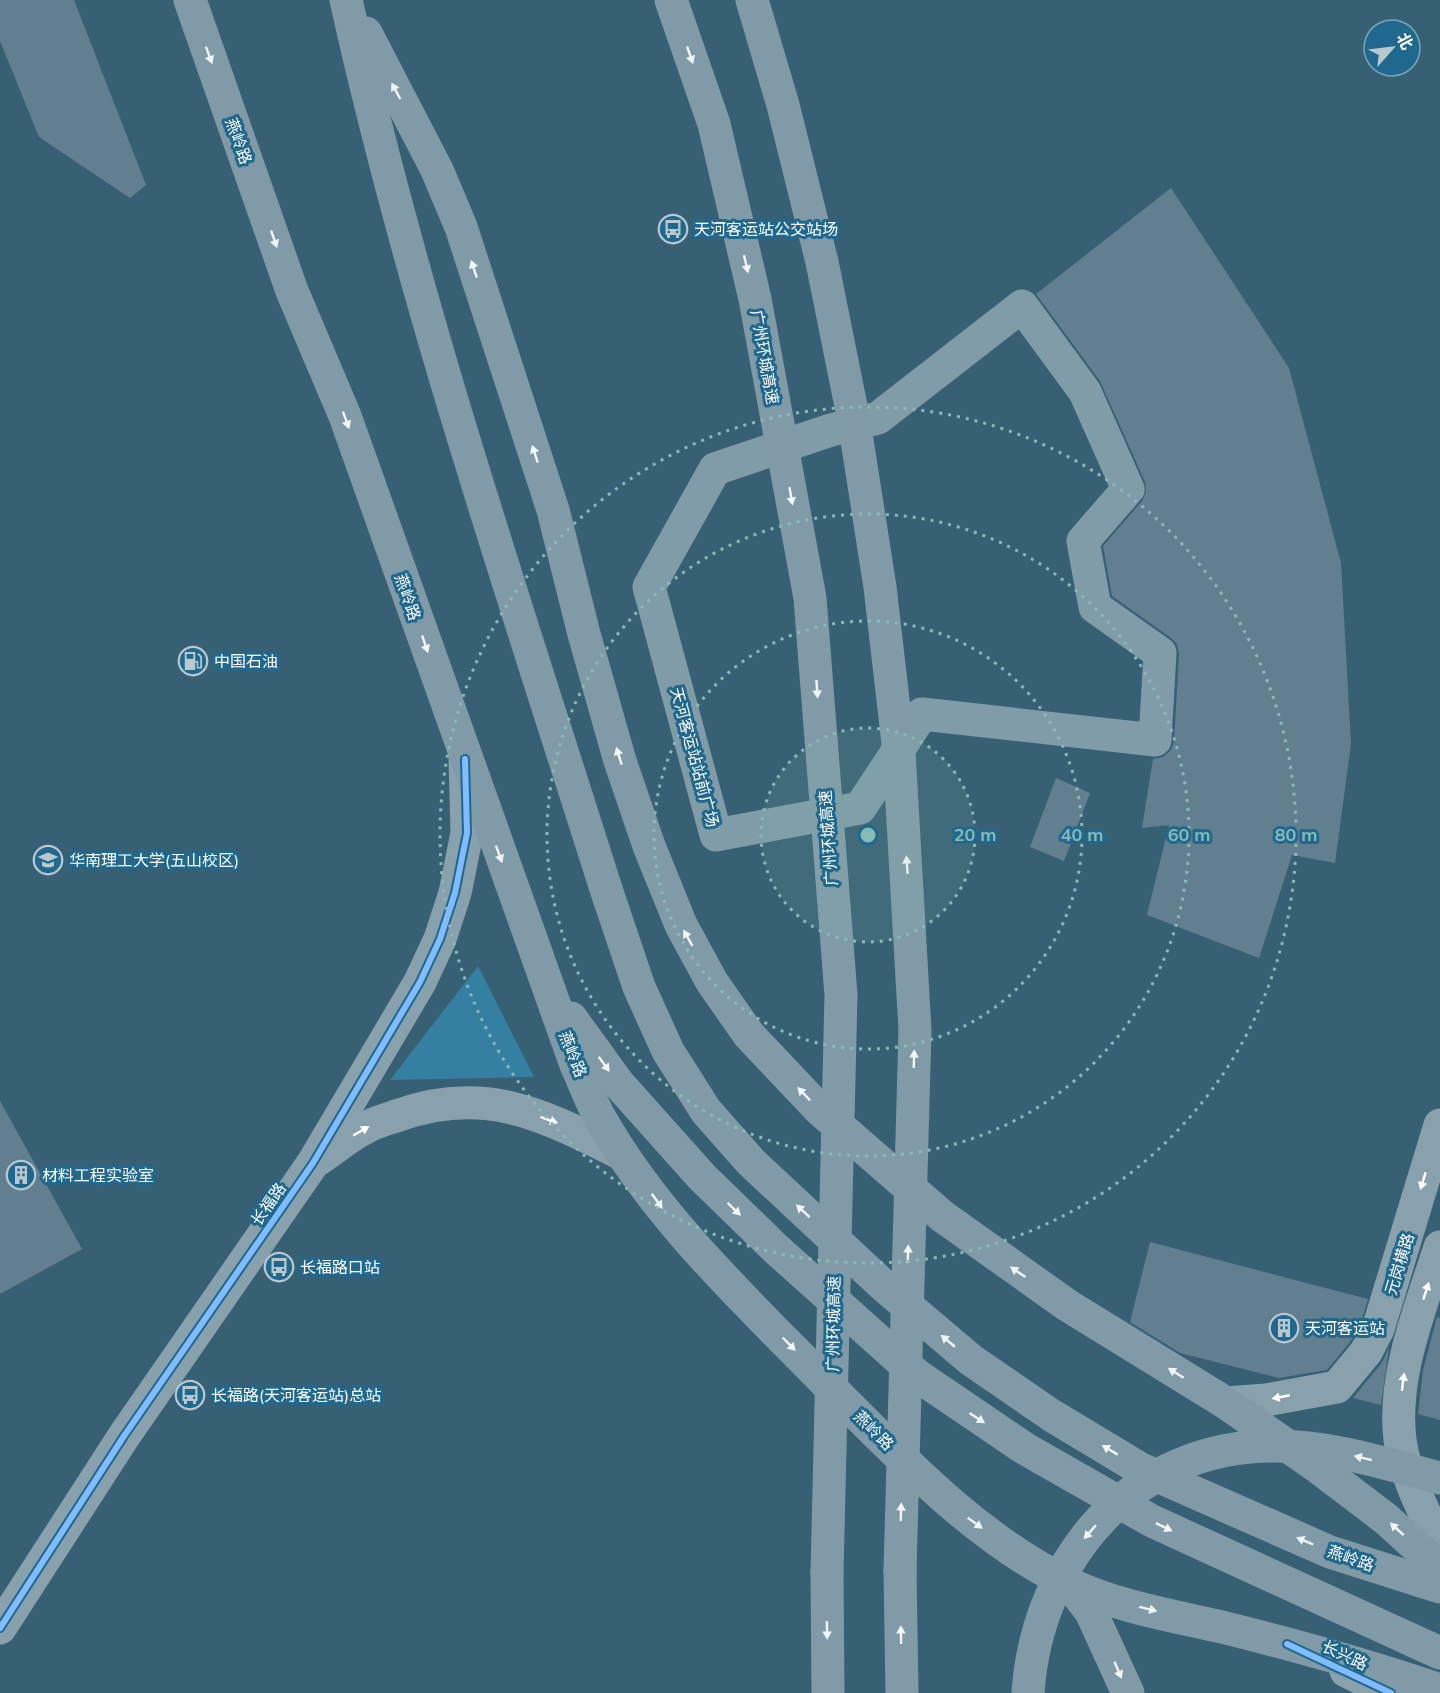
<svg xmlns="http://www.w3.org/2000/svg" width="1440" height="1693" viewBox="0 0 1440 1693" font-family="Mulish,'Noto Sans SC',sans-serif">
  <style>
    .green { fill: #357fa3 }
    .building { fill: #617f8e }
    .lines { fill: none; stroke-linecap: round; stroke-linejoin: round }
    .street { stroke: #809ca8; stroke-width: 33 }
    .secondary { stroke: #88a1ad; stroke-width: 33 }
    .highway { stroke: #809ba7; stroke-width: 33 }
    .highway-bridge { stroke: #809ba7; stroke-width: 33 }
    .cycleway-casing { stroke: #20688d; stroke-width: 10 }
    .cycleway { stroke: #80bcff; stroke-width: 6 }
    .oneway { fill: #f2f5f6 }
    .oneway2 { fill: #fff }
    .ring { fill: none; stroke: #87bab6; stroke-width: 3; stroke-dasharray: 3 6 }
    .labels { text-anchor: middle; stroke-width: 6; stroke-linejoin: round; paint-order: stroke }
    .street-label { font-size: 16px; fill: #fff; stroke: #20688d }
    .poi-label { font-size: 16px; fill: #fff; stroke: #20688d; text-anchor: start }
    .centre { fill: #87bab6; stroke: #20688d; stroke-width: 3 }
    .ring-label { font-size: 18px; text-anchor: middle; font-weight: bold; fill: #87bab6; stroke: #20688d; stroke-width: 6; stroke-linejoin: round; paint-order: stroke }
  </style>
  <rect width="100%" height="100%" fill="#386074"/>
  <polygon class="green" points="478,966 534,1077 390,1080"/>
  <g class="building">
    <polygon points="0,0 74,0 146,185 130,198 39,137 0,41"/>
    <polygon points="1171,188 1289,368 1341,563 1351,744 1335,863 1292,855 1259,958 1147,915 1169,825 1142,828 1153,759 1163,757 1171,750 1174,742 1179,654 1177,644 1171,638 1112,596 1103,546 1142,501 1146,492 1145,482 1100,381 1036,294"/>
    <polygon points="1056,778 1090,793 1064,861 1030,847"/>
    <polygon points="0,1101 82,1249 0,1294"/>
    <polygon points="1150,1242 1368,1299 1361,1322 1350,1342 1327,1370 1279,1378 1180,1353 1130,1322"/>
    <polygon points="1437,1317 1440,1318 1440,1420 1418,1414 1423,1370"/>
    <polygon points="1389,1348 1381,1405 1353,1398 1381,1364"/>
  </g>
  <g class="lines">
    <polygon class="street" points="1022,306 1085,392 1128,489 1083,541 1095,607 1160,653 1155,740 922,714 860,808 716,835 649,587 715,469 831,430 878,418"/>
    <g class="secondary">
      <path d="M319 1159C334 1149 349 1136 365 1128 375 1122 388 1119 399 1115 487 1084 544 1116 622 1154"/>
      <path d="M1440 1247C1421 1307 1392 1376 1400 1440 1405 1474 1423 1512 1440 1542"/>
      <polyline points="1226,1403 1266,1400 1337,1387 1366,1352 1378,1329 1440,1125"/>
      <polyline points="0,1628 124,1436 313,1163 420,982 440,939 455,893 467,833 465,761"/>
      <polyline points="1346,1671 1391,1693"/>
    </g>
    <g class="highway">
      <path d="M190 0 292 291 345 416 576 1065C584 1082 590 1100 599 1116 656 1218 746 1301 826 1383 900 1457 975 1538 1070 1584 1118 1607 1174 1616 1226 1628 1298 1646 1370 1666 1440 1690"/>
      <path d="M346 0C413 302 513 595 606 889L639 987 668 1051 706 1111 751 1162 885 1287 971 1360 1051 1415 1139 1468 1330 1552 1440 1587"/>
      <polyline points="366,33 437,170 461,227 553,510 584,634 620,761 649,846 681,925 712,982 749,1035 819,1109 942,1216 1067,1305 1226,1403 1319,1468 1386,1519 1440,1568"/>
      <polyline points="571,1018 618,1083 702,1177 775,1248 918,1376 1024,1448 1152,1521 1440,1653"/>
      <polyline points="900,1571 902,1693"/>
      <polyline points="827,1572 828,1693"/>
      <polyline points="1069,1583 1091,1612 1128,1693"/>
    </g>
    <g class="highway-bridge">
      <polyline points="671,0 714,124 755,299 810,598 841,995 827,1572"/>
      <polyline points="752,0 783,105 822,262 854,421 880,587 899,752 915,1030 900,1571"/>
      <path d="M1028 1693C1037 1558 1134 1445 1275 1446 1332 1446 1386 1464 1440 1478"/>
    </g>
    <g class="cycleway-casing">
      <g id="cycleway">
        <polyline points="0,1628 124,1436 313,1163 420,982 440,939 455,893 467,833 465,759"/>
        <polyline points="1287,1644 1391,1693"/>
      </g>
    </g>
    <use href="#cycleway" class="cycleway"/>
  </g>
  <defs><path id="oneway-solid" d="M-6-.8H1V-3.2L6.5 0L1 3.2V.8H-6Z" transform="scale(1.5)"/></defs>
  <g class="oneway">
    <use href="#oneway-solid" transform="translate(209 55) rotate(70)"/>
    <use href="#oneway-solid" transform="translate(690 55) rotate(71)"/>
    <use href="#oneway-solid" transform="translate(396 91) rotate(-118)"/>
    <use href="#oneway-solid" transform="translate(274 239) rotate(71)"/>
    <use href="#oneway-solid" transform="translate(746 264) rotate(77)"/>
    <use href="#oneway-solid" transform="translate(474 269) rotate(-108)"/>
    <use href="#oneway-solid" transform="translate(346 420) rotate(70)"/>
    <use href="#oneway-solid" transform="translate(535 454) rotate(-108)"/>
    <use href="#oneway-solid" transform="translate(791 496) rotate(80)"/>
    <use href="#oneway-solid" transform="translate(425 644) rotate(71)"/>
    <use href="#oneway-solid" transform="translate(817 689) rotate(86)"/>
    <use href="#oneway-solid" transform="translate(619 756) rotate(-107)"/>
    <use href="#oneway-solid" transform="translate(499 854) rotate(70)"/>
    <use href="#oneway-solid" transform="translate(907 865) rotate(-94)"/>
    <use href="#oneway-solid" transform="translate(688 938) rotate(-119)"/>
    <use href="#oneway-solid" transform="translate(914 1059) rotate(-88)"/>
    <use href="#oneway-solid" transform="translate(604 1064) rotate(54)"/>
    <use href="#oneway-solid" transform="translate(804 1094) rotate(-134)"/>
    <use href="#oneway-solid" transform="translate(657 1201) rotate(54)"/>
    <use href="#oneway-solid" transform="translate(734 1209) rotate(44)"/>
    <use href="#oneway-solid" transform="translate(803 1211) rotate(-137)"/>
    <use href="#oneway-solid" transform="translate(908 1254) rotate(-88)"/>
    <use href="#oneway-solid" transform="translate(1018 1272) rotate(-146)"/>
    <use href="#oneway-solid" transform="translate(948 1341) rotate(-140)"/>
    <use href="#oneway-solid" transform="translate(789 1344) rotate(46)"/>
    <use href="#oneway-solid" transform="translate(1176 1373) rotate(-148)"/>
    <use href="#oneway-solid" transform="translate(977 1418) rotate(33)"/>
    <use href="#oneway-solid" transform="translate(1110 1450) rotate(-149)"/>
    <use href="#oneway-solid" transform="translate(1363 1458) rotate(-166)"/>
    <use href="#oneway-solid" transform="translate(901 1512) rotate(-88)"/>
    <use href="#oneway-solid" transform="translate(975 1523) rotate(36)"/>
    <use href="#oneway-solid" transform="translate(1164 1527) rotate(26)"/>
    <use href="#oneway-solid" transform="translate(1397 1529) rotate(-138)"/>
    <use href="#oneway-solid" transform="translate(1090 1532) rotate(131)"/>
    <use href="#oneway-solid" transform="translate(1305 1541) rotate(-157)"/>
    <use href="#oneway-solid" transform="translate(1148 1609) rotate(14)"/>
    <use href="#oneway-solid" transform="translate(827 1630) rotate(89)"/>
    <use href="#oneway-solid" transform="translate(901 1635) rotate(-91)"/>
    <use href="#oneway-solid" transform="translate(1118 1670) rotate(67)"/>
  </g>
  <g class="oneway2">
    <use href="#oneway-solid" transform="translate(549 1120) rotate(20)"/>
    <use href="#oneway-solid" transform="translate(361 1131) rotate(-30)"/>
    <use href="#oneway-solid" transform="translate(1423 1181) rotate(107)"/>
    <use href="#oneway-solid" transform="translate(1426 1291) rotate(-72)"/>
    <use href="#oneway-solid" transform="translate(1403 1382) rotate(-83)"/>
    <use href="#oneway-solid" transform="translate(1281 1397) rotate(169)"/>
  </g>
  <circle cx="868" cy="835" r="107" fill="#87bab6" fill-opacity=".12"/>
  <g class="ring">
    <circle cx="868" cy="835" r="107"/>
    <circle cx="868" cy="835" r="214"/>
    <circle cx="868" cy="835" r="321"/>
    <circle cx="868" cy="835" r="428"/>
  </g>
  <defs>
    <g id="bus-ring" transform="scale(1.5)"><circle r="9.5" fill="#20688d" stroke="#b9c7ce" stroke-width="1.5"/><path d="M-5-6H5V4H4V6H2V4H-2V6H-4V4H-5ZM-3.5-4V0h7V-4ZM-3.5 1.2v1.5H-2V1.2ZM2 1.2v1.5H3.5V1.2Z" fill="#b9c7ce"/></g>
    <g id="fuel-ring" transform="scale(1.5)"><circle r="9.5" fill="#20688d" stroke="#b9c7ce" stroke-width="1.5"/><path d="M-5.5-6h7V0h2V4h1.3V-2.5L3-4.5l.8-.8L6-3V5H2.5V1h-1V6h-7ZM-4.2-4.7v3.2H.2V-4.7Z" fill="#b9c7ce"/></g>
    <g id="university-ring" transform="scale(1.5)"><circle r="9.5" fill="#20688d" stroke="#b9c7ce" stroke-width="1.5"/><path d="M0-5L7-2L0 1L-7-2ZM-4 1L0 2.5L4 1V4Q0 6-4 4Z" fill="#b9c7ce"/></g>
    <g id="building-ring" transform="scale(1.5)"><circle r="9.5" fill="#20688d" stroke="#b9c7ce" stroke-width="1.5"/><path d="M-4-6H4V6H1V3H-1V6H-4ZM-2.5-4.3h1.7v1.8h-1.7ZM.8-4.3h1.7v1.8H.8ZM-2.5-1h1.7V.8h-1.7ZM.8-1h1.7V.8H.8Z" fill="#b9c7ce"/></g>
  </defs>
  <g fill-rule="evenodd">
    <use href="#bus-ring" x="673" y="229"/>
    <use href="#fuel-ring" x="193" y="661"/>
    <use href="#university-ring" x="48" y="860"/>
    <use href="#building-ring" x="21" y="1175"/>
    <use href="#bus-ring" x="279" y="1267"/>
    <use href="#building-ring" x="1284" y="1328"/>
    <use href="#bus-ring" x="190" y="1395"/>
  </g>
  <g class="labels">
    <g class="street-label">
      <text transform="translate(239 141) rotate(70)" y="6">燕岭路</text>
      <text transform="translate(765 357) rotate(80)" y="6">广州环城高速</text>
      <text transform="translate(408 597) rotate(71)" y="6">燕岭路</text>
      <text transform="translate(695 757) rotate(75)" y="6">天河客运站站前广场</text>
      <text transform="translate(828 838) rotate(-94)" y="6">广州环城高速</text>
      <text transform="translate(573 1054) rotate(68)" y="6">燕岭路</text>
      <text transform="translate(268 1204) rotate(-55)" y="6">长福路</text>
      <text transform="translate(1399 1264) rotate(-73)" y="6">元岗横路</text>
      <text transform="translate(833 1324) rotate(-89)" y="6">广州环城高速</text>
      <text transform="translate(874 1430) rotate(45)" y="6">燕岭路</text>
      <text transform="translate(1351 1558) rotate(19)" y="6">燕岭路</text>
      <text transform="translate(1345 1655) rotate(25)" y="6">长兴路</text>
    </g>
    <g class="poi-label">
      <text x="694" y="235">天河客运站公交站场</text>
      <text x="214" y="667">中国石油</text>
      <text x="69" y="866">华南理工大学(五山校区)</text>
      <text x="42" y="1181">材料工程实验室</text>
      <text x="300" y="1273">长福路口站</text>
      <text x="1305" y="1334">天河客运站</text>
      <text x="211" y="1401">长福路(天河客运站)总站</text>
    </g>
  </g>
  <circle cx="868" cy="835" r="9" class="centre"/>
  <g class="ring-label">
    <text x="975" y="841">20 m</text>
    <text x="1082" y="841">40 m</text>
    <text x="1189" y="841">60 m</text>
    <text x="1296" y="841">80 m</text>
  </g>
  <g transform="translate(1392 48) rotate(62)"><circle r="28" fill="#20688d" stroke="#79a4bb" stroke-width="1.5"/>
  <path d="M0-4.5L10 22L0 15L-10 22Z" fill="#b9c7ce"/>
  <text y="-9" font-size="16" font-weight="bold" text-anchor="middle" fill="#ffffff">北</text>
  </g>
</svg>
